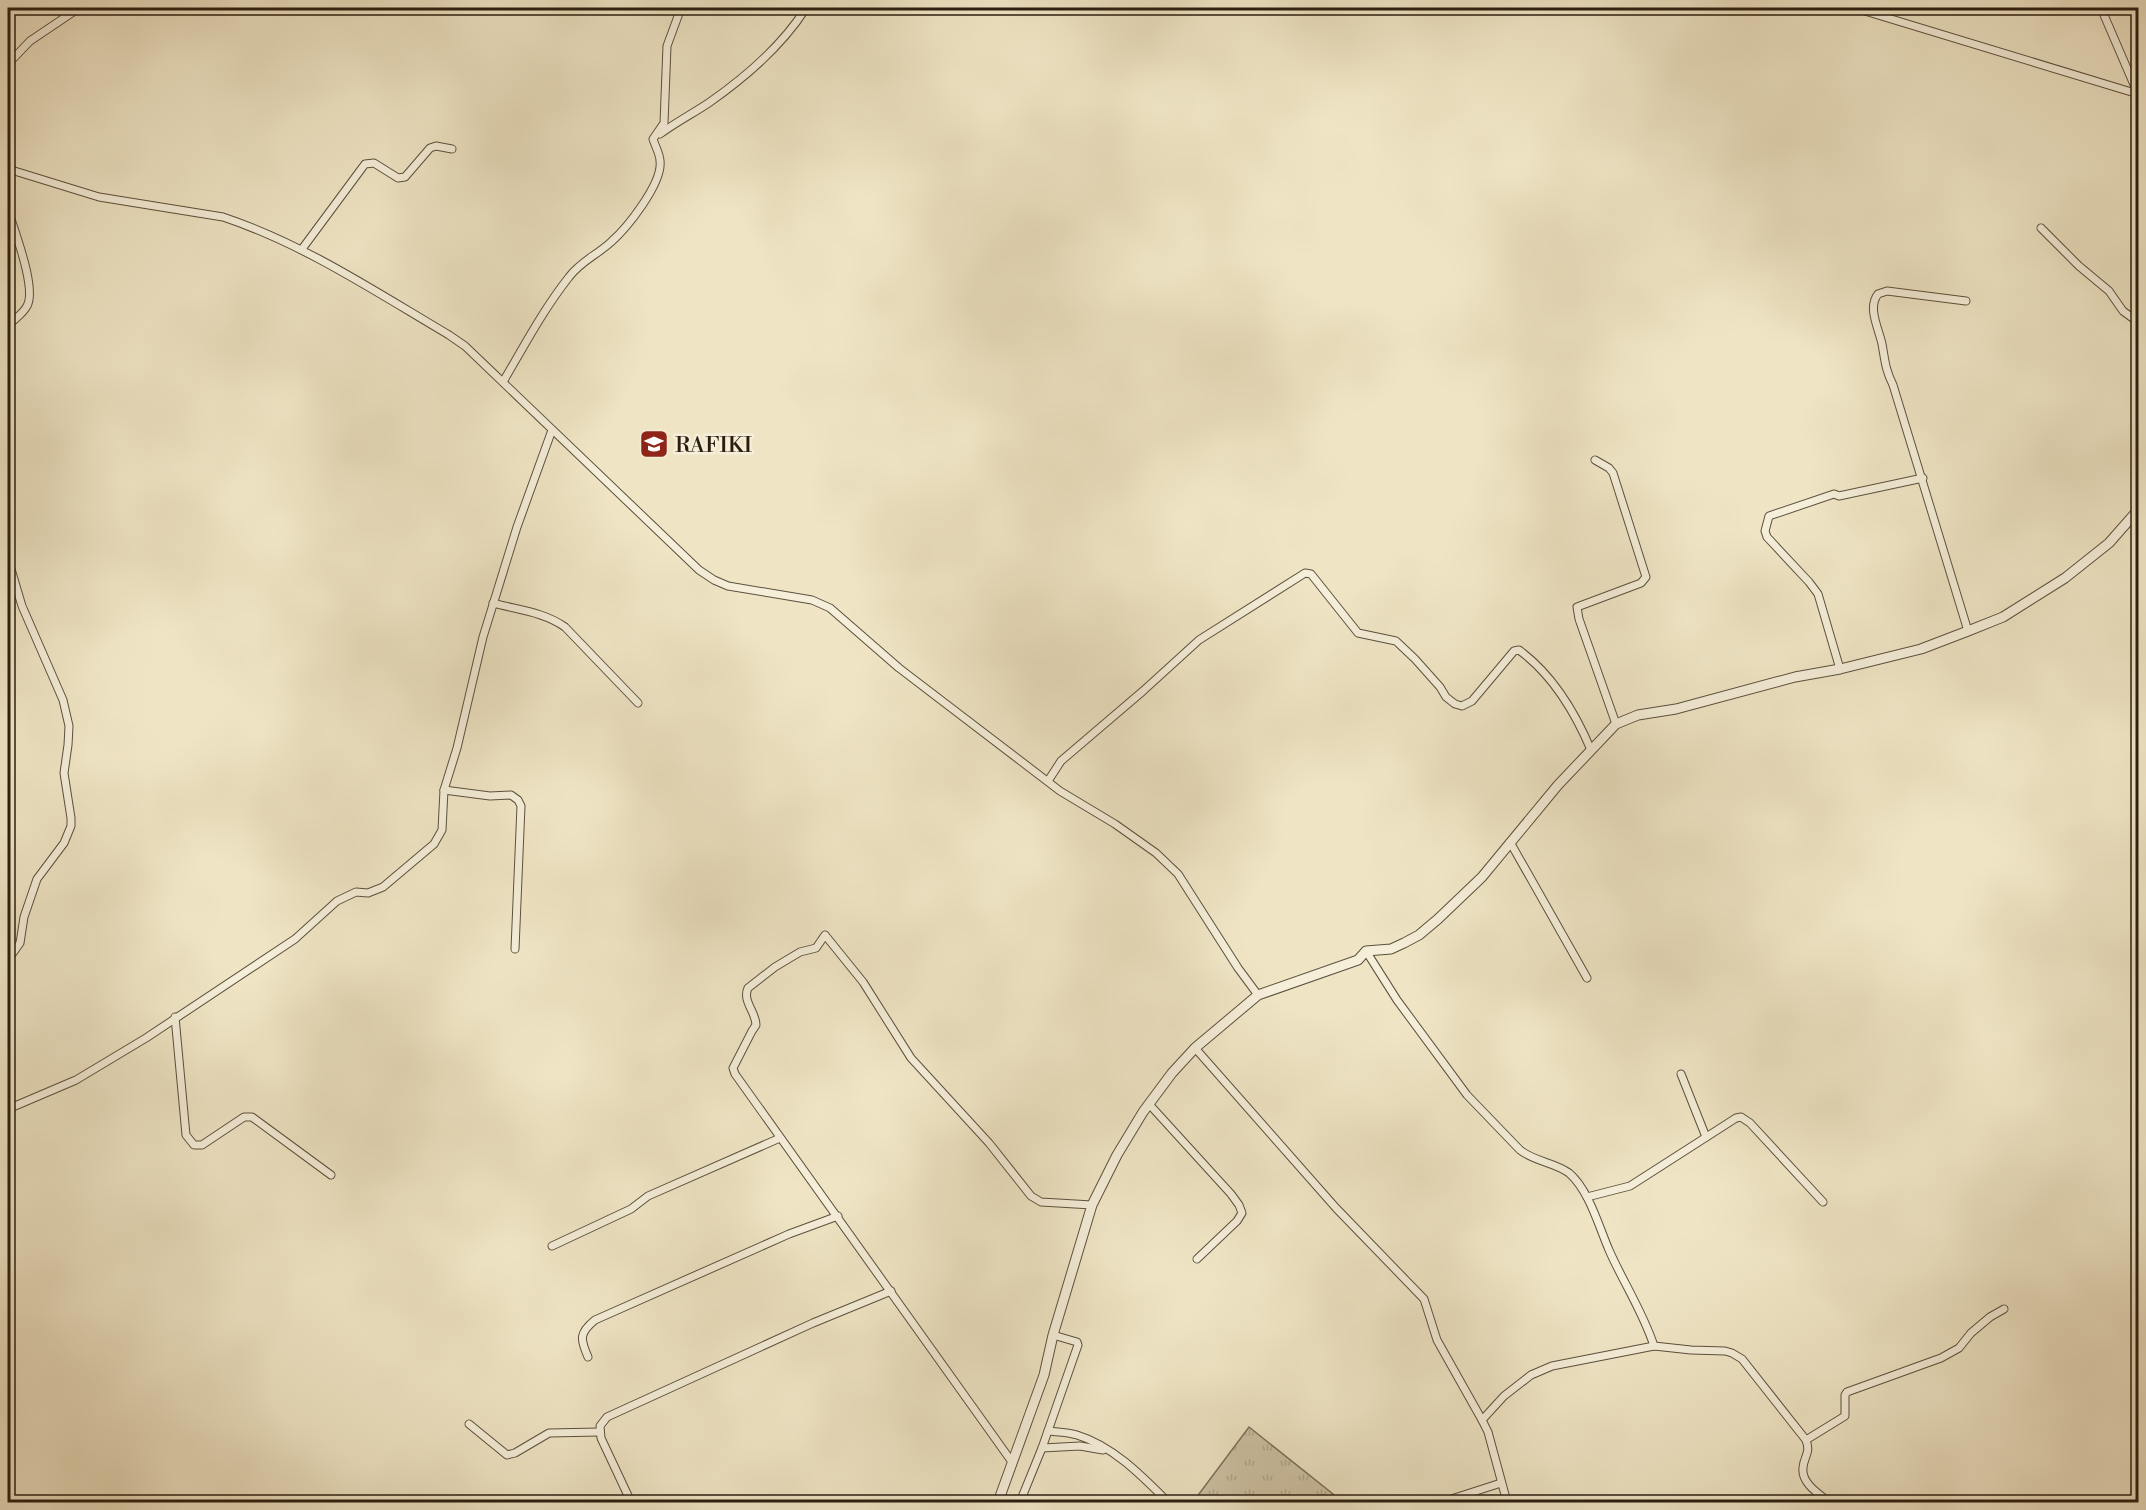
<svg xmlns="http://www.w3.org/2000/svg" width="2146" height="1510" viewBox="0 0 2146 1510" font-family="'Libre Bodoni',serif">
  <style>
    .park { fill: url(#park-tufts); stroke: #7c705b; stroke-width: 1.5 }
    .lines { fill: none; stroke-linecap: round; stroke-linejoin: round }
    .minor-casing { stroke: #5c503d; stroke-width: 9 }
    .tertiary-casing { stroke: #5c503d; stroke-width: 11 }
    .minor { stroke: #f5eed9; stroke-width: 7 }
    .tertiary { stroke: #f5eed9; stroke-width: 9 }
    .labels { text-anchor: middle; stroke-width: 5; stroke-linejoin: round; paint-order: stroke }
    .poi-label { font-size: 22px; fill: #2b1e10; stroke: #f5eed9; text-anchor: start }
  </style>
  <defs>
    <pattern id="park-tufts" width="24" height="20" patternUnits="userSpaceOnUse" patternTransform="scale(1.5)"><rect width="24" height="20" fill="#cec3a6"/><path d="M3 7l-1-3M5 7V3M7 7l1-3M15 17l-1-3M17 17v-4M19 17l1-3" fill="none" stroke="#b1a78e"/></pattern>
  </defs>
  <rect width="100%" height="100%" fill="#efe5c5"/>
  <filter id="stains"><feTurbulence type="fractalNoise" baseFrequency=".00333" numOctaves="4"/><feColorMatrix values="0 0 0 0 .2 0 0 0 0 .09 0 0 0 0 .02 0 0 0 .5 -.17"/></filter>
  <radialGradient id="worn" r=".72"><stop offset=".6" stop-color="#630" stop-opacity="0"/><stop offset="1" stop-color="#630" stop-opacity=".3"/></radialGradient>
  <polygon class="park" points="1249,1427 1343,1502 1193,1502"/>
  <g class="lines">
    <g class="minor-casing">
      <g id="minor">
        <polyline points="1855,8 2138,94"/>
        <polyline points="2101,8 2138,94"/>
        <polyline points="8,64 30,41 79,8"/>
        <path d="M660 134C676 122 694 113 710 102 747 76 782 46 806 8"/>
        <path d="M8 169 99 197 223 217C304 244 376 292 449 335L465 346 699 570 714 580 728 586 812 600 830 608 899 668 1060 791 1115 824 1156 853 1178 874 1238 968 1258 995"/>
        <path d="M8 210C14 230 37 288 27 306 23 314 13 320 8 326"/>
        <polyline points="2041,228 2079,266 2109,291 2123,311 2138,322"/>
        <polyline points="302,249 365,164 374,163 398,178 405,177 430,148 436,146 452,149"/>
        <path d="M1966 301 1887 291 1878 294C1867 308 1879 329 1882 344 1885 360 1885 369 1893 385L1968 631"/>
        <path d="M503 382C524 346 543 310 569 277 581 261 597 255 611 242 627 228 663 183 660 161 660 154 655 146 653 139L664 123 667 46 681 8"/>
        <polyline points="1595,460 1609,468 1613,473 1646,577 1641,583 1577,607 1579,619 1616,724"/>
        <polyline points="8,559 22,606 63,700 69,726 68,745 64,773 71,818 71,826 64,843 37,879 24,917 20,943 8,960"/>
        <path d="M493 603C518 610 544 612 565 627L638 703"/>
        <polyline points="1840,669 1818,594 1809,582 1767,537 1765,531 1769,516 1834,494 1839,496 1923,478"/>
        <path d="M1048 781 1061 761 1143 691 1199 640 1305 573 1311 574 1358 633 1396 641 1415 659 1440 687 1446 697 1455 704 1462 706 1472 701 1514 651 1519 650C1553 675 1575 712 1591 750"/>
        <polyline points="444,790 490,796 511,795 518,800 521,806 515,949"/>
        <polyline points="1510,842 1587,978"/>
        <path d="M1366 951 1397 1000 1467 1095 1520 1150C1535 1162 1554 1162 1569 1173 1589 1190 1599 1227 1609 1250 1623 1282 1643 1312 1654 1346"/>
        <polyline points="175,1017 186,1135 194,1145 202,1145 244,1117 252,1117 331,1175"/>
        <polyline points="1195,1048 1336,1208 1424,1299 1437,1340 1482,1420"/>
        <polyline points="1681,1074 1706,1137"/>
        <polyline points="1149,1104 1231,1194 1239,1205 1242,1213 1237,1221 1197,1259"/>
        <polyline points="8,1109 76,1080 146,1038 295,939 337,901 356,892 368,893 383,887 434,844 442,830 444,790 457,748 483,637 517,527 552,430"/>
        <polyline points="1587,1197 1630,1186 1736,1118 1741,1117 1750,1123 1823,1202"/>
        <polyline points="552,1246 631,1209 648,1196 780,1138"/>
        <path d="M588 1357C580 1339 579 1333 595 1320L789 1234 838 1216"/>
        <polyline points="469,1424 507,1455 515,1453 549,1433 599,1432"/>
        <path d="M1048 1431C1057 1432 1068 1432 1077 1435 1113 1446 1142 1476 1168 1502"/>
        <polyline points="1806,1440 1845,1416 1845,1395 1847,1392 1941,1358 1959,1348 1971,1333 1990,1317 2004,1309"/>
        <polyline points="1042,1448 1080,1446 1103,1450"/>
        <path d="M1012 1462 735 1074 733 1068 752 1031 756 1025C756 1012 742 1001 748 988L775 967 800 952 816 948 825 935 863 982 911 1058 989 1143 1031 1196 1041 1202 1092 1205"/>
        <polyline points="631,1502 601,1438 600,1426 607,1417 813,1323 891,1291"/>
        <polyline points="1020,1502 1042,1448 1078,1345 1077,1342 1053,1335"/>
        <polyline points="1442,1502 1501,1483"/>
        <path d="M1507 1502 1488 1432 1482 1420 1504 1396 1531 1375 1552 1366 1654 1346 1691 1350 1725 1351 1732 1353 1742 1359 1806 1440C1811 1454 1804 1455 1803 1468 1801 1483 1819 1494 1829 1502"/>
      </g>
    </g>
    <g class="tertiary-casing">
      <polyline id="tertiary" points="998,1502 1044,1375 1053,1335 1092,1205 1117,1155 1143,1112 1172,1073 1195,1048 1258,995 1358,960 1366,951 1391,949 1404,943 1419,935 1438,919 1482,877 1558,785 1616,724 1638,715 1676,709 1795,677 1840,669 1921,649 1968,631 2003,617 2065,578 2109,543 2138,510"/>
    </g>
    <use href="#minor" class="minor"/>
    <use href="#tertiary" class="tertiary"/>
  </g>
  <defs>
    <g id="school-square" transform="scale(1.5)"><rect x="-9" y="-9" width="18" height="18" rx="4" fill="#8f2418" stroke="#f5eed9"/><path d="M0-5L7-2L0 1L-7-2ZM-4 1L0 2.5L4 1V4Q0 6-4 4Z" fill="#fff"/></g>
  </defs>
  <g fill-rule="evenodd">
    <use href="#school-square" x="654" y="444"/>
  </g>
  <g class="labels">
    <g class="poi-label">
      <text x="675" y="452">RAFIKI</text>
    </g>
  </g>
  <rect width="2146" height="1510" fill="none" stroke="#efe5c5" stroke-width="30"/>
  <rect x="9" y="9" width="2128" height="1492" fill="none" stroke="#2b1e10" stroke-width="3"/>
  <rect x="15" y="15" width="2116" height="1480" fill="none" stroke="#2b1e10" stroke-width="1.5"/>
  <rect width="100%" height="100%" filter="url(#stains)"/>
  <rect width="100%" height="100%" fill="url(#worn)"/>
</svg>
